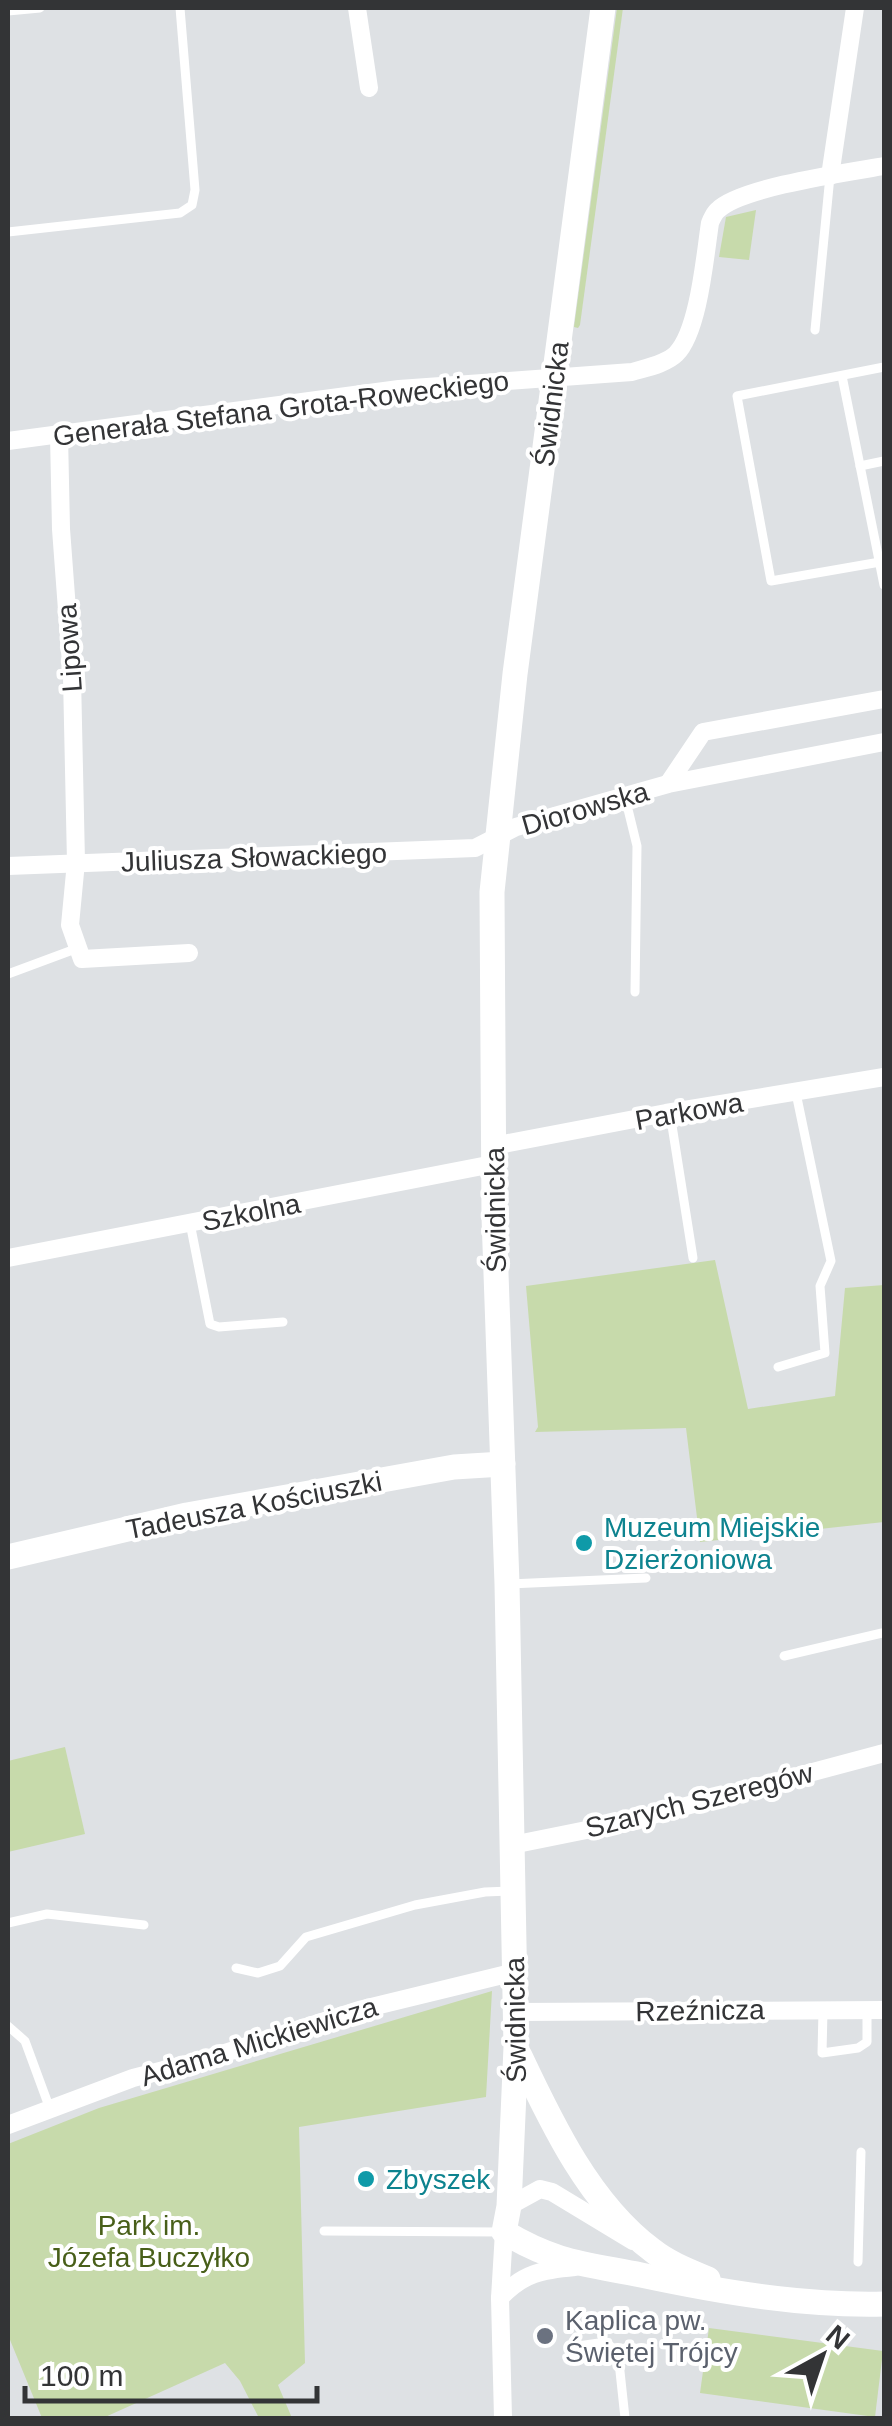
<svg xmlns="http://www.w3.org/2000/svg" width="892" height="2426" viewBox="0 0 892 2426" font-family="Helvetica,sans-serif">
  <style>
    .green { fill: #c7daab }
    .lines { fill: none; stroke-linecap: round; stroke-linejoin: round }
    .lane { stroke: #fff; stroke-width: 9 }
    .street { stroke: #fff; stroke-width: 18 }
    .secondary { stroke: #fff; stroke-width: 25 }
    .culture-dot { fill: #0f9aa8; stroke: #fff; stroke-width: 4 }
    .worship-dot { fill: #6b7280; stroke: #fff; stroke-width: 4 }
    .labels { text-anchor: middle; stroke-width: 8; stroke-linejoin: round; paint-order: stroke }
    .street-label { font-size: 28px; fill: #333436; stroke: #fff }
    .culture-label { font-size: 28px; fill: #0d838f; stroke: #fff; text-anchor: start }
    .park-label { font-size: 28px; fill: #485f19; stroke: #fff }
    .worship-label { font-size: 28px; fill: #5b616d; stroke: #fff; text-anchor: start }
  </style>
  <rect width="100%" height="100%" fill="#dee1e4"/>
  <g class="green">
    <polygon points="617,8 623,8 580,325 578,328 574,327"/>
    <polygon points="756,210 749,260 719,257 726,217"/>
    <polygon points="715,1260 748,1409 835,1396 845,1288 884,1285 884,1522 700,1542 686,1428 535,1432 538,1427 526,1286"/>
    <polygon points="65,1747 85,1834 8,1852 8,1761"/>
    <polygon points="492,1991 486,2097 299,2127 305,2363 278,2385 292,2418 259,2418 240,2381 225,2363 103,2418 42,2418 8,2335 8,2144 99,2108"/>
    <polygon points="709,2328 883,2351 875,2417 700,2393"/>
  </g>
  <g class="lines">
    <g class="lane">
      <polyline points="8,11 40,8"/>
      <polyline points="8,232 180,213 192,205 195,190 180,8"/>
      <polyline points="815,330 830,176"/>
      <polyline points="842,376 884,585"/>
      <polyline points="860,466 884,461"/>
      <polyline points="880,562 771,581 737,396 884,367"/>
      <polyline points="625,797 637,846 635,992"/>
      <polyline points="8,974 78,948"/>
      <polyline points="670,1113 693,1258"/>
      <polyline points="190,1223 210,1324 219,1327 283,1322"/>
      <polyline points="778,1367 825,1353 820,1286 831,1261 796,1093"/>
      <polyline points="509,1584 646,1578"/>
      <polyline points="784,1656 882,1633"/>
      <polyline points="8,1923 47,1914 144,1925"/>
      <polyline points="236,1968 258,1973 280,1966 306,1937 415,1905 485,1892 510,1891"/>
      <polyline points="823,2011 822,2053 858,2048 867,2042 867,2010"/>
      <polyline points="8,2026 25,2041 50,2109"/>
      <polyline points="324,2231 501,2232"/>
      <polyline points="858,2262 861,2152"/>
      <polyline points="571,2347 606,2342 618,2353 625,2418"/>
    </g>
    <g class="street">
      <polyline points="357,8 369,88"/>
      <polyline points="830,176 855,8"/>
      <polyline points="59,435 61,529 72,677 76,862 70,925 82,959 189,953"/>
      <path d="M8 441 399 389 632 372C645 368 666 364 676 354 699 331 705 255 710 223 711 220 715 212 718 210 741 187 850 172 884 166"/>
      <polyline points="668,784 703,732 884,699"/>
      <polyline points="8,866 475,848 516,827 668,784 884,742"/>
      <polyline points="493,1146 666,1113 884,1077"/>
      <polyline points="8,1258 493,1164"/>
      <polyline points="512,1845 626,1822 884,1753"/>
      <polyline points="515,2012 884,2010"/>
      <polyline points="8,2125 133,2078 206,2059 359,2010 515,1972"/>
      <polyline points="509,2206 540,2189 552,2192 633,2241"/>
      <path d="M500 2298C523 2273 542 2270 575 2267"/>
      <polyline points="503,2418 500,2298 504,2232"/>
    </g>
    <g class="secondary">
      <path d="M603 8 515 674 492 892 494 1217 507 1584 516 2047 509 2206 504 2232C555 2263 586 2264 641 2275 721 2292 803 2306 884 2304"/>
      <polyline points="8,1557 187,1515 454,1467 503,1464"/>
      <path d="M520 2056C552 2124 590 2204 652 2250 668 2263 689 2271 708 2279"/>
    </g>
  </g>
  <g class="culture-dot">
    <circle cx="584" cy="1543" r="10"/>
    <circle cx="366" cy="2179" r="10"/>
  </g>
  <circle class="worship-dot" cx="545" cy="2336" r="10"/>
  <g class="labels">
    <g class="street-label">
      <text transform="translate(551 404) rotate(-83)" y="10">Świdnicka</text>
      <text transform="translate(281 408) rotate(-7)" y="10">Generała Stefana Grota-Roweckiego</text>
      <text transform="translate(69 648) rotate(-94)" y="10">Lipowa</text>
      <text transform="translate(585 808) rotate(-16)" y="10">Diorowska</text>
      <text transform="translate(254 857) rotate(-2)" y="10">Juliusza Słowackiego</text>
      <text transform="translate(689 1111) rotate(-10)" y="10">Parkowa</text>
      <text transform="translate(495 1210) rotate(-91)" y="10">Świdnicka</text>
      <text transform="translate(251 1212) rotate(-11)" y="10">Szkolna</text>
      <text transform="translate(254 1505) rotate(-11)" y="10">Tadeusza Kościuszki</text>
      <text transform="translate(699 1800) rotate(-14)" y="10">Szarych Szeregów</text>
      <text transform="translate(700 2010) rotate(-1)" y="10">Rzeźnicza</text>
      <text transform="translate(515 2020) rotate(-91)" y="10">Świdnicka</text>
      <text transform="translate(259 2041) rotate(-17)" y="10">Adama Mickiewicza</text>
    </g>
    <g class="culture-label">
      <text x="604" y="1537">Muzeum Miejskie<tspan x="604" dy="32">Dzierżoniowa</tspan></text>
      <text x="386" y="2189">Zbyszek</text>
    </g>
    <g class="park-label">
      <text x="149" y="2235">Park im.<tspan x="149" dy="32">Józefa Buczyłko</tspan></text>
    </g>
    <g class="worship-label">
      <text x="565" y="2330">Kaplica pw.<tspan x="565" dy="32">Świętej Trójcy</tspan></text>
    </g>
  </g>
  <rect width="892" height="2426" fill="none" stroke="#333436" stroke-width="20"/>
  <g transform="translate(822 2356) rotate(40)" stroke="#ffffff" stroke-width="8" paint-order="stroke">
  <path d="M0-8L18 38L0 25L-18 38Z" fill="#333436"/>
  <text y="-15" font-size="28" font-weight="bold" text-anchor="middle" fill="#333436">N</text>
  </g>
  <path d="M25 2386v15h292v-15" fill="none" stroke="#333436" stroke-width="5"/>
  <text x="40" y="2386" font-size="30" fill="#333436" stroke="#ffffff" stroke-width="8" paint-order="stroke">100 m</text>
</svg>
